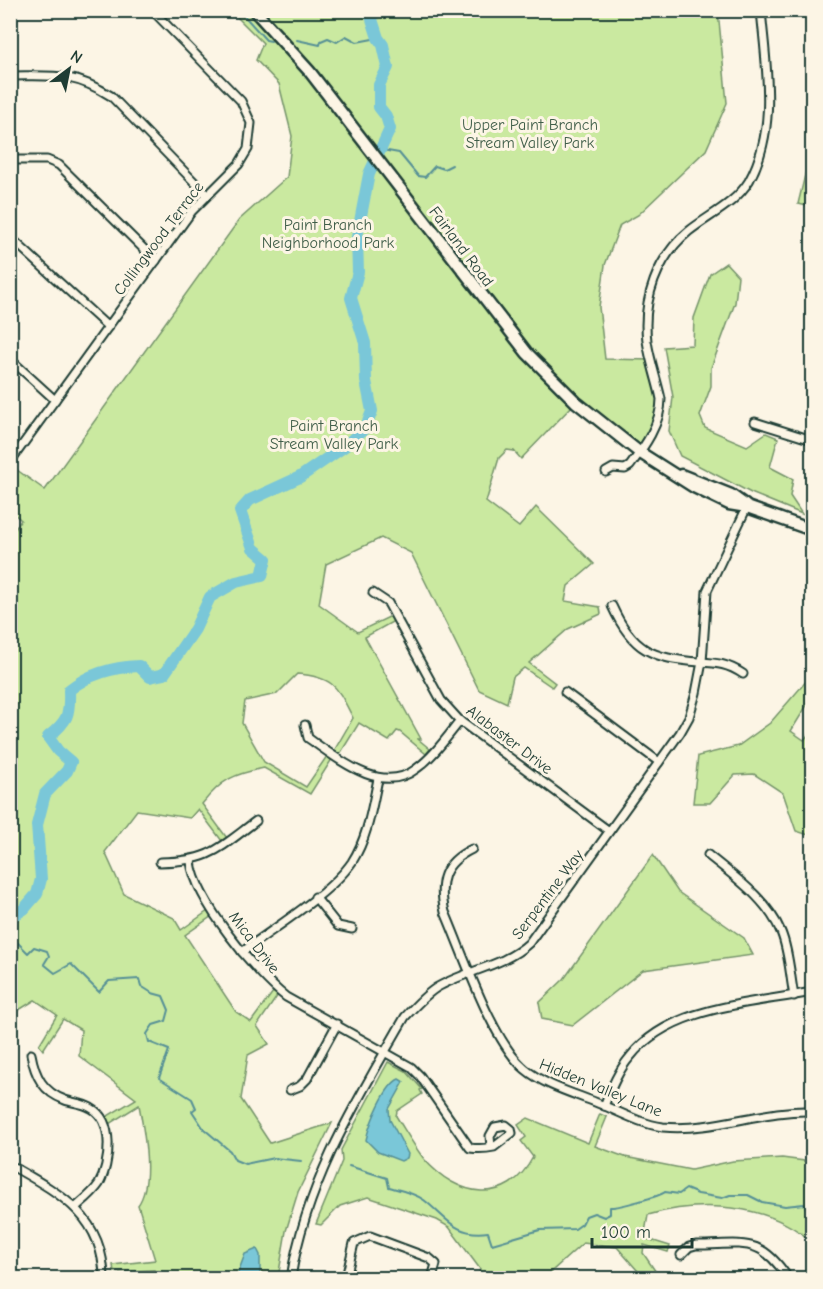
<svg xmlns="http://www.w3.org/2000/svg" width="823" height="1289" viewBox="0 0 823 1289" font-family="'Comic Neue',sans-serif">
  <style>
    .green { fill: #cae9a0; stroke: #74936a; stroke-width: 1.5 }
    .water { fill: #7ac7d8; stroke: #569096; stroke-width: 1.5 }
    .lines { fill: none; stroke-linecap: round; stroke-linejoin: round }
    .stream { stroke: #569096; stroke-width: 2 }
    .river { stroke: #7ac7d8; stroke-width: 12 }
    .minor-casing { stroke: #1f3d34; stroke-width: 11 }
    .secondary-casing { stroke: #1f3d34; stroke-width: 15 }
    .minor { stroke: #fcf5e5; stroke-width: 7 }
    .secondary { stroke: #fcf5e5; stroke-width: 10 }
    .labels { text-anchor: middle; stroke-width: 6; stroke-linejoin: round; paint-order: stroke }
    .park-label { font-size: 16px; fill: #415f4a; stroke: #fcf5e5 }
    .street-label { font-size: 16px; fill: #1f3d34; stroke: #fcf5e5 }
  </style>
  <rect width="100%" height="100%" fill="#fcf5e5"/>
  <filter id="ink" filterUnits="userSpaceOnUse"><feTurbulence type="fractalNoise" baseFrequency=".0167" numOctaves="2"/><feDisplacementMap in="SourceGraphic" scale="12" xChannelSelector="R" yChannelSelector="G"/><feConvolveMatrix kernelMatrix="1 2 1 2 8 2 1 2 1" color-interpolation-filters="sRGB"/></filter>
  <g filter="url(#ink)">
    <g class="green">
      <path d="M231 11H718L727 103 706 150 638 215 620 225 605 265 599 307 605 359 652 360 661 411 639 452 575 403 521 459 514 451 507 450 499 458 486 502 519 527 536 507 594 564 568 586 565 601 600 607 601 614 568 629 529 663 555 683 552 687 524 668 513 677 507 703 479 690 411 553 381 538 326 564 319 604 358 632 391 616 394 621 365 637 421 739H418L430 749 426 754 400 732 397 731 389 741 359 723 340 754 334 751 353 718C337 687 335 677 297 674L277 694 245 701 242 723 264 762 306 787 327 756 332 759 310 794 264 768C234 774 222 779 202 804L227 838 222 841 198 809 190 818 137 810 105 852 124 894 174 918 181 930 208 911 212 916 185 935 236 1012 251 1022 273 992 278 995 257 1026 269 1044 248 1055 241 1099 270 1143 332 1123 298 1192 286 1231 278 1278H154V1270L114 1272 113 1265 155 1260 138 1205C154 1183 144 1131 139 1105L109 1124 106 1117 136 1099 79 1056 81 1030 63 1019 43 1050 39 1045 57 1015 35 1000 11 1015 10 537 21 520 11 511V479L17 470 45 490 239 220 287 177 292 136 279 84 256 60 263 43Z"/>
      <polygon points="812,146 812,207 798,204"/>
      <polygon points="726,263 738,276 735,303 711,368 711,386 700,416 705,428 747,446 766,433 778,438 770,467 793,479 790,496 802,514 751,493 680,456 669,431 673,397 664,347 693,345 694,318 710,274"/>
      <polygon points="809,678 812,681 812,697 791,731 804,740 812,730 812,836 796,831 783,793 754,774 735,775 710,803 693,803 698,756 738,746 770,723"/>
      <polygon points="653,855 678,892 744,938 753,955 643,970 573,1025 542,1019 539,1003 564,979"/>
      <path d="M388 1062 406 1071 422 1089 420 1090 422 1094 397 1111 396 1116C405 1130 414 1146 424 1159 457 1197 507 1207 533 1157L521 1141 526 1137 518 1125 528 1118 588 1143 600 1114 607 1117 595 1146 625 1157 691 1170 733 1161 782 1158 812 1162V1242C768 1203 702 1200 648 1215L644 1238 670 1246 668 1252 644 1245 643 1253 660 1278H644L617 1247 583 1243 552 1271 550 1278H514L503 1275 501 1278H478L480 1269 449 1227 437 1220 368 1197 340 1206 321 1225 316 1224 342 1161 341 1150Z"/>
    </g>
    <g class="water">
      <path d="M399 1079 404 1082 389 1109 390 1120 408 1154 407 1158 401 1161 378 1152 366 1140C369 1125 385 1085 399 1079Z"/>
      <polygon points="257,1249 260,1255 260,1278 236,1278 245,1254"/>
    </g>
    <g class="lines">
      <g class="stream">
        <polyline points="239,10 266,40 271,41"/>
        <polyline points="297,40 320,45 321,41 328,38 337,42 346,36 357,42 378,38"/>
        <polyline points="382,150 399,153 418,176 425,177 435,166 444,169 452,165"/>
        <polyline points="10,935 28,953 34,947 47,951 49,956 44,964 55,973 71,964 99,992 109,981 139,979 141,986 152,993 163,996 169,1010 166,1021 153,1025 147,1034 149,1042 169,1050 159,1078 192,1099 196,1108 192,1111 204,1129 230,1151 235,1160 245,1164 274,1158 301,1161"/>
        <path d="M349 1166 387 1178 389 1187C400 1190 415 1193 424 1200 446 1217 455 1237 488 1232L492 1244 540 1230 575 1229 582 1224 586 1216 594 1213 604 1217 610 1214V1207C616 1208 661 1196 665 1192L679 1194 686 1189 698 1194 722 1198 730 1195H748L762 1202 785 1206 804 1204 808 1212 812 1214"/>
      </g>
      <path class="river" d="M10 918 24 909 37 894 41 879 37 825 45 794 67 771 71 762 58 751 48 737C68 721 70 715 69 690 90 673 113 667 139 666L150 677 164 674 195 629 210 597 236 582 262 576 266 559 253 548 240 511 250 500 300 477 345 446 366 427 372 411 366 381 365 343 351 298 358 272 357 237 369 174 390 129 386 116 379 107V85L388 67 383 45 378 38 369 10"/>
      <g class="minor-casing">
        <g id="minor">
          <path d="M10 76C53 76 73 72 111 96L206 194"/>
          <polyline points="10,160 47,160 59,165 156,261"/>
          <polyline points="10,237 108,327"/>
          <polyline points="10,359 55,400"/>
          <polyline points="755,422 812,440"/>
          <polyline points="10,462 192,211 239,164 248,149 251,123 241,101 152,10"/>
          <path d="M606 472 613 468 625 469 630 466C644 447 661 424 661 399 657 380 650 361 647 341 642 300 657 257 689 231 709 215 735 204 749 181 778 129 766 67 761 10"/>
          <polyline points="373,593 388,603 441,700 460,721 609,831"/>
          <path d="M612 606C632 650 652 659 700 662 718 663 728 664 743 674"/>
          <polyline points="565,692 659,762"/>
          <path d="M305 725 308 738C337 758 381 796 416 769 433 757 447 737 460 721"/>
          <path d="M472 849C443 863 438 882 445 912 463 953 492 1042 525 1069 544 1085 572 1093 595 1102 616 1110 640 1124 663 1127 713 1132 763 1109 812 1111"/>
          <path d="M708 855C736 878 767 899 781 932 789 951 790 975 794 996"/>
          <path d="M160 862C210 861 217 850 256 821"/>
          <path d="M191 862C196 900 255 973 286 997L411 1067 420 1076 470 1148C479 1149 485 1149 494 1147L512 1133 511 1129 506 1125 495 1127 490 1136 491 1147"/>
          <polyline points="315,897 338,926 352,929"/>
          <path d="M242 952C274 928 330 894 352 862 368 837 372 807 378 779"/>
          <path d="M31 1054C35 1076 43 1092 65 1100 73 1103 83 1103 91 1108 115 1121 110 1164 99 1184 93 1193 84 1200 76 1207"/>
          <polyline points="290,1090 300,1086 307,1079 337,1024"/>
          <path d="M604 1106C611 1089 618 1071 630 1057 671 1005 752 1004 812 992"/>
          <path d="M10 1165C59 1193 103 1215 104 1278"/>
          <path d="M681 1255 689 1247 696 1245C743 1245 760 1235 788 1278"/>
          <path d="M291 1278C306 1182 357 1100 405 1017 415 1006 424 996 436 988 466 970 503 967 529 943L680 733 689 717 696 693 702 662 707 591 747 507"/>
          <polyline points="346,1278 354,1243 370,1236 429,1258 436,1264 432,1278"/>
        </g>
      </g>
      <g class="secondary-casing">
        <g id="secondary">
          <polyline points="254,10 310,72 527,353 576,402 639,452 694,487 729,504 747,507 812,530"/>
          <polyline points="681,475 731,495 745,505"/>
        </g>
      </g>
      <use href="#minor" class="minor"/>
      <use href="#secondary" class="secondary"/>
    </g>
  </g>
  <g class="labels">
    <g class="park-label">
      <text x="530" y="130">Upper Paint Branch<tspan x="530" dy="18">Stream Valley Park</tspan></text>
      <text x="328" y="230">Paint Branch<tspan x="328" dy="18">Neighborhood Park</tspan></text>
      <text x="334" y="431">Paint Branch<tspan x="334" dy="18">Stream Valley Park</tspan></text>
    </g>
    <g class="street-label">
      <text transform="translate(158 238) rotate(-53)" y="6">Collingwood Terrace</text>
      <text transform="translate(462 246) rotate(53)" y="6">Fairland Road</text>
      <text transform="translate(510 739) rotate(37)" y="6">Alabaster Drive</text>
      <text transform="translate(547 894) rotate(-53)" y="6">Serpentine Way</text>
      <text transform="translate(255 942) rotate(53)" y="6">Mica Drive</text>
      <text transform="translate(601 1087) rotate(22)" y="6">Hidden Valley Lane</text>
    </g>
  </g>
  <rect width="823" height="1289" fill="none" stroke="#fcf5e5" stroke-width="36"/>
  <rect x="18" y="18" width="787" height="1253" fill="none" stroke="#1f3d34" stroke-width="2" filter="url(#ink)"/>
  <g transform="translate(69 69) rotate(32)" stroke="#fcf5e5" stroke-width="4.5" paint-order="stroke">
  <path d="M0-4.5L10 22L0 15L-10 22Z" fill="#1f3d34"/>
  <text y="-9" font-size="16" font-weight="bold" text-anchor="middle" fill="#1f3d34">N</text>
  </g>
  <path d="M592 1238v9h100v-9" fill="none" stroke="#1f3d34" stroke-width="3"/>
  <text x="601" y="1238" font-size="18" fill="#1f3d34" stroke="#fcf5e5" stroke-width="4.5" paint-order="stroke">100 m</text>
</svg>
